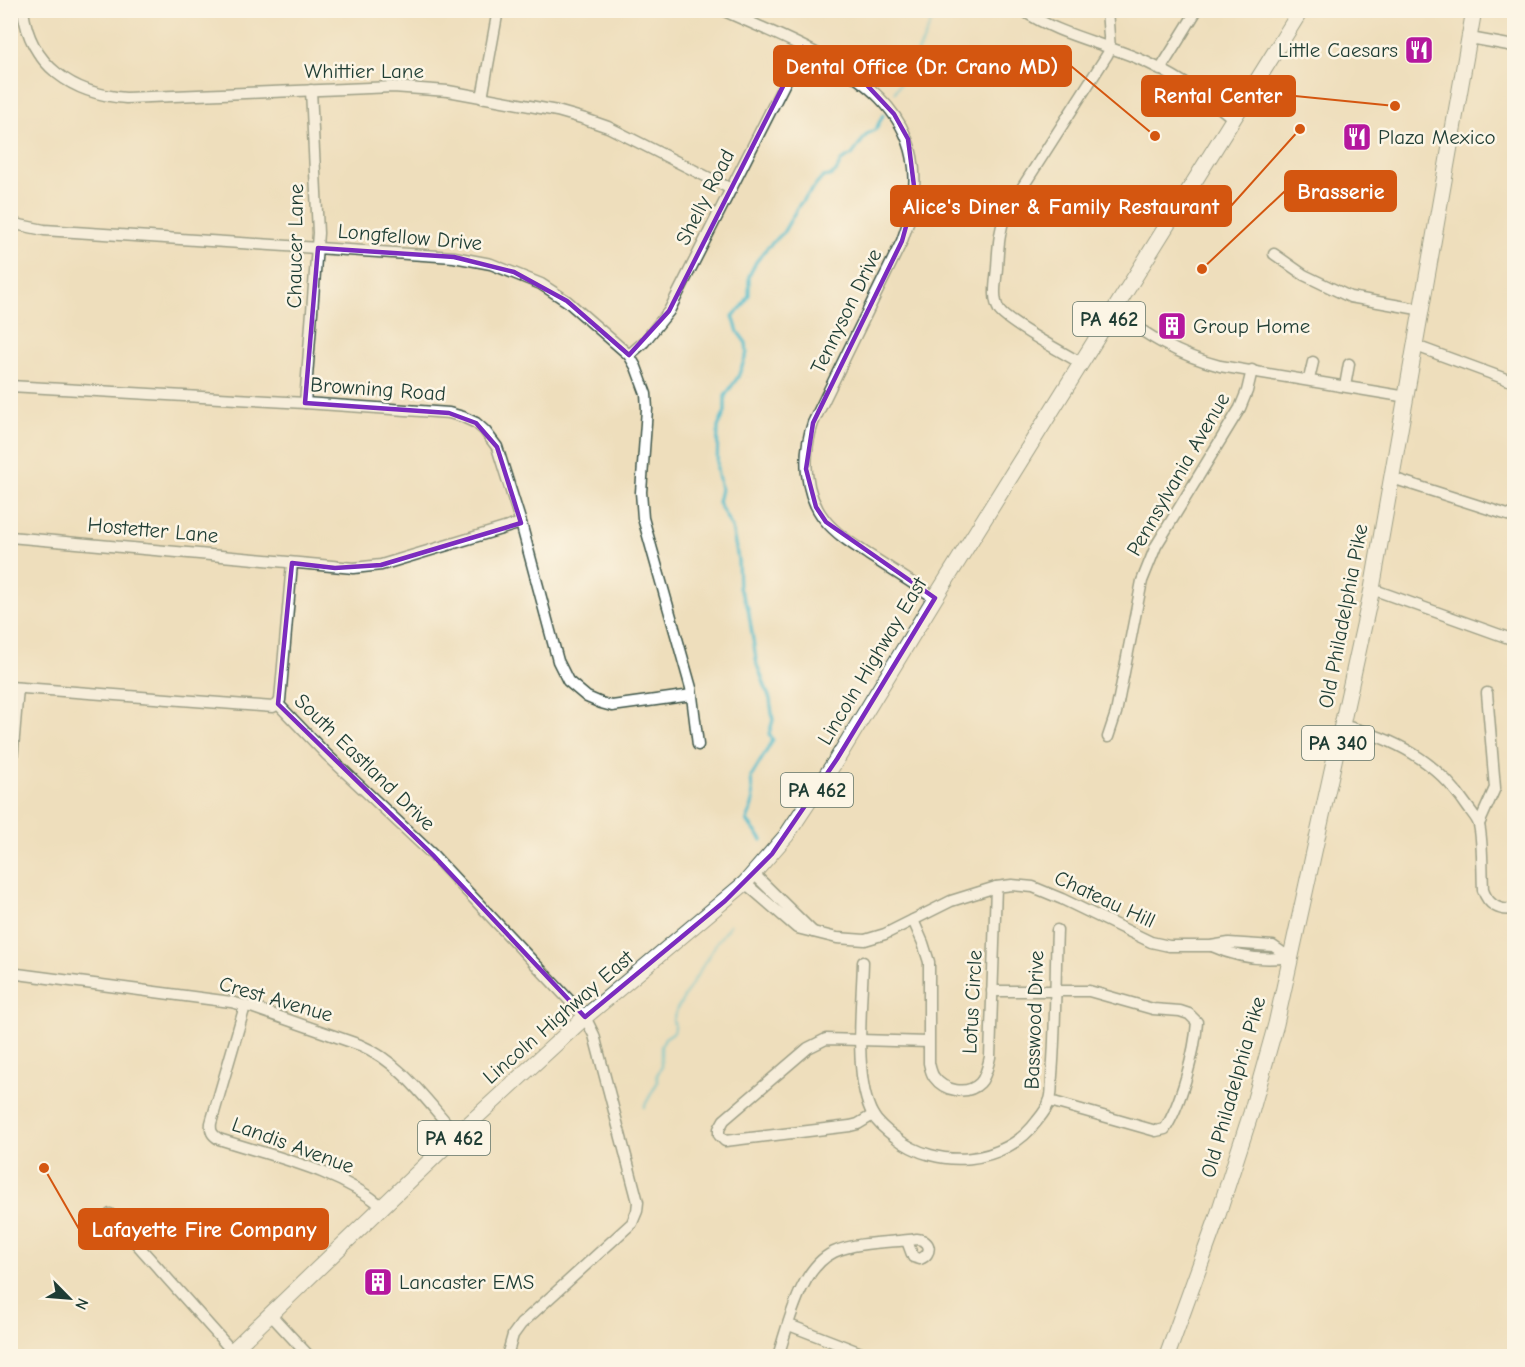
<svg xmlns="http://www.w3.org/2000/svg" width="1525" height="1367" viewBox="0 0 1525 1367" font-family="'Comic Neue',sans-serif">
  <style>
    .lines { fill: none; stroke-linecap: round; stroke-linejoin: round }
    .stream { stroke: #4fbbcb; stroke-width: 3 }
    .street-casing { stroke: #3e5548; stroke-width: 13 }
    .primary-casing { stroke: #3e5548; stroke-width: 17 }
    .street { stroke: #fff; stroke-width: 10 }
    .primary { stroke: #fff; stroke-width: 15 }
    .marked { fill: none; stroke: #7b2cbf; stroke-width: 4.5; stroke-linejoin: round }
    .labels { text-anchor: middle; stroke-width: 5; stroke-linejoin: round; paint-order: stroke }
    .shield { fill: #fcf5e5; stroke: #617469; stroke-width: 1.5 }
    .shield-label { font-size: 20px; font-weight: bold; fill: #1f3d34 }
    .poi-label { font-size: 21px; fill: #1f3d34; stroke: #fcf5e5; text-anchor: start }
    .street-label { font-size: 21px; fill: #1f3d34; stroke: #fcf5e5 }
    .leader { fill: none; stroke: #d45610; stroke-width: 2 }
    .callout-dot { fill: #d45610; stroke: #fcf5e5; stroke-width: 2 }
    .callout { fill: #d45610; stroke: #d45610; stroke-width: 2 }
    .callout-label { font-size: 22px; text-anchor: middle; font-weight: bold; fill: #fff }
  </style>
  <rect width="100%" height="100%" fill="#fcf5e5"/>
  <filter id="ink" filterUnits="userSpaceOnUse"><feTurbulence type="fractalNoise" baseFrequency=".0167" numOctaves="2"/><feDisplacementMap in="SourceGraphic" scale="12" xChannelSelector="R" yChannelSelector="G"/><feConvolveMatrix kernelMatrix="1 2 1 2 8 2 1 2 1" color-interpolation-filters="sRGB"/></filter>
  <filter id="wash" filterUnits="userSpaceOnUse"><feTurbulence type="fractalNoise" baseFrequency=".008" numOctaves="4" result="noise"/><feDisplacementMap in="SourceGraphic" scale="24" xChannelSelector="R" yChannelSelector="G"/><feGaussianBlur stdDeviation="1.35" result="paint"/><feColorMatrix in="noise" values="0 0 0 0 0 0 0 0 0 0 0 0 0 0 0 0 0 1.4 0 .05"/><feComposite in="paint" operator="in"/></filter>
  <g filter="url(#wash)">
    <rect width="100%" height="100%" fill="#eedebc"/>
    <g class="lines">
      <g class="stream">
        <polyline points="1039,10 1040,12"/>
        <path d="M895 92C911 66 926 40 935 10"/>
        <path d="M762 840 747 821 753 802 751 777 773 740 769 734 773 720 770 699 757 665 748 608 739 588 738 559 732 528 718 502 721 489 717 470 718 427 725 412V396L738 377 747 353 746 343 738 332 733 316 743 306 749 295V276L756 262 767 248 783 233 799 205 823 177C835 176 837 172 841 161L852 155 867 134 876 129 883 115"/>
        <polyline points="644,1107 657,1083 657,1075 661,1068 661,1046 665,1038 674,1032 675,1027 673,1020 677,1009 717,942 730,925"/>
      </g>
    </g>
  </g>
  <g filter="url(#ink)">
    <g class="lines">
      <g class="street-casing">
        <g id="street">
          <path d="M23 10C30 66 73 94 126 98L393 87 448 91 557 111 585 119 608 127 731 189"/>
          <path d="M722 10C825 56 956 99 902 241L813 423C802 455 804 494 825 520 837 535 854 545 869 555 891 569 913 583 935 598"/>
          <path d="M1022 10C1057 34 1099 42 1137 58 1172 73 1205 95 1234 119"/>
          <polyline points="1470,38 1514,46"/>
          <polyline points="1160,70 1197,10"/>
          <polyline points="482,98 498,10"/>
          <polyline points="10,223 44,230 454,257 491,264 541,284 567,301 629,355 636,367 646,394 647,409 641,492 643,518 691,688 698,745"/>
          <polyline points="1274,254 1304,275 1350,297 1423,310"/>
          <path d="M1114 311C1149 337 1178 355 1220 366L1407 397"/>
          <polyline points="1416,346 1514,382"/>
          <polyline points="629,355 644,342 669,311 803,47"/>
          <path d="M1081 363C1065 354 1006 322 999 310 992 298 996 281 997 268 998 249 999 231 1006 213L1107 55 1110 49 1107 10"/>
          <polyline points="1309,379 1313,362"/>
          <polyline points="10,386 305,403 449,413 463,417 476,423 485,431 497,447 521,523 558,661 568,681 587,697 601,703 612,706 692,695"/>
          <polyline points="1345,386 1349,364"/>
          <polyline points="305,403 318,233 311,90"/>
          <polyline points="1392,478 1514,517"/>
          <polyline points="10,537 354,568 381,565 521,523"/>
          <polyline points="1372,589 1514,640"/>
          <polyline points="10,687 273,707 278,704"/>
          <polyline points="278,704 326,754 433,855 585,1017 594,1035 638,1202 637,1211 632,1223 521,1324 513,1335 507,1356"/>
          <polyline points="278,704 280,700 292,563"/>
          <path d="M1342 725C1395 739 1436 760 1467 806 1471 812 1478 819 1479 825 1483 841 1482 873 1483 890 1488 905 1499 911 1514 909"/>
          <polyline points="1108,737 1116,713 1142,581 1156,546 1240,408 1247,391 1252,370"/>
          <polyline points="10,785 18,688"/>
          <polyline points="1479,824 1495,788 1487,693"/>
          <polyline points="754,874 813,932"/>
          <polyline points="745,883 797,928 837,938 865,940 885,934 951,901 996,887 1012,885 1033,887 1062,899 1151,942 1169,946 1211,946 1229,943 1273,946 1289,957"/>
          <path d="M913 920 923 943 929 962V1063C930 1067 931 1073 934 1077 944 1091 967 1096 980 1083 986 1077 988 1065 990 1057L996 887"/>
          <path d="M1212 946C1236 957 1263 961 1289 957"/>
          <path d="M863 962C862 1003 853 1080 873 1115 878 1124 887 1131 895 1137 937 1171 1005 1165 1037 1121 1041 1116 1047 1109 1049 1102 1053 1095 1051 1084 1052 1075 1056 1027 1055 978 1057 930"/>
          <path d="M10 973 231 1002 254 1008 360 1045C401 1062 428 1103 457 1135"/>
          <path d="M992 991H1089L1153 1009 1180 1011 1189 1014 1197 1022C1195 1052 1181 1104 1165 1129L1156 1131 1050 1101"/>
          <path d="M245 1006 211 1123C210 1131 212 1135 219 1139 274 1157 337 1169 383 1207"/>
          <polyline points="873,1115 858,1124 850,1126 725,1141 719,1135 719,1129 724,1120 808,1048 826,1039 928,1042"/>
          <polyline points="110,1214 232,1351"/>
          <polyline points="271,1315 309,1356"/>
          <polyline points="789,1325 869,1356"/>
          <path d="M778 1356C789 1323 800 1268 834 1252 859 1241 891 1243 917 1239 931 1240 933 1254 920 1259L913 1257 907 1241"/>
        </g>
      </g>
      <g class="primary-casing">
        <g id="primary">
          <polyline points="227,1356 457,1135 585,1017 745,883 786,836 837,759 935,598 1301,10"/>
          <polyline points="1167,1356 1216,1221 1251,1113 1276,1024 1372,589 1474,10"/>
        </g>
      </g>
      <use href="#street" class="street"/>
      <use href="#primary" class="primary"/>
    </g>
  </g>
  <path d="M0 0H1525V1367H0ZM803 47 835 64 864 82 894 114 908 139 915 194 902 241 813 423 806 469 816 507 826 522 935 598 837 759 772 854 725 901 585 1017 433 855 278 704 292 563 335 568 381 565 521 523 497 447 476 423 449 413 305 403 318 248 454 257 514 272 567 301 629 355 669 311Z" fill="#eedebc" fill-opacity=".55" fill-rule="evenodd"/>
  <path class="marked" d="M803 47 835 64 864 82 894 114 908 139 915 194 902 241 813 423 806 469 816 507 826 522 935 598 837 759 772 854 725 901 585 1017 433 855 278 704 292 563 335 568 381 565 521 523 497 447 476 423 449 413 305 403 318 248 454 257 514 272 567 301 629 355 669 311Z"/>
  <defs>
    <g id="restaurant-square" transform="scale(1.5)"><rect x="-9" y="-9" width="18" height="18" rx="4" fill="#b5179e" stroke="#fcf5e5"/><path d="M-5-6h1v4h1v-4h1v4h1v-4h1v5L-1.5 .5V6h-2V.5L-5-1ZM5-6V6H3V1.5H1.5Q1.5-4 5-6Z" fill="#fff"/></g>
    <g id="building-square" transform="scale(1.5)"><rect x="-9" y="-9" width="18" height="18" rx="4" fill="#b5179e" stroke="#fcf5e5"/><path d="M-4-6H4V6H1V3H-1V6H-4ZM-2.5-4.3h1.7v1.8h-1.7ZM.8-4.3h1.7v1.8H.8ZM-2.5-1h1.7V.8h-1.7ZM.8-1h1.7V.8H.8Z" fill="#fff"/></g>
  </defs>
  <g fill-rule="evenodd">
    <use href="#restaurant-square" x="1419" y="50"/>
    <use href="#restaurant-square" x="1357" y="137"/>
    <use href="#building-square" x="1172" y="326"/>
    <use href="#building-square" x="378" y="1282"/>
  </g>
  <g class="labels">
    <g class="shield">
      <rect x="1073" y="302" width="72" height="34" rx="4.5"/>
      <rect x="1302" y="726" width="72" height="34" rx="4.5"/>
      <rect x="781" y="773" width="72" height="34" rx="4.5"/>
      <rect x="418" y="1121" width="72" height="34" rx="4.5"/>
    </g>
    <g class="shield-label">
      <text x="1109" y="326">PA 462</text>
      <text x="1338" y="750">PA 340</text>
      <text x="817" y="797">PA 462</text>
      <text x="454" y="1145">PA 462</text>
    </g>
    <g class="poi-label">
      <text x="1398" y="57" text-anchor="end">Little Caesars</text>
      <text x="1378" y="144">Plaza Mexico</text>
      <text x="1193" y="333">Group Home</text>
      <text x="399" y="1289">Lancaster EMS</text>
    </g>
    <g class="street-label">
      <text x="364" y="78">Whittier Lane</text>
      <text transform="translate(705 197) rotate(-63)" y="7">Shelly Road</text>
      <text transform="translate(410 237) rotate(5)" y="7">Longfellow Drive</text>
      <text transform="translate(295 246) rotate(-89)" y="7">Chaucer Lane</text>
      <text transform="translate(846 311) rotate(-64)" y="7">Tennyson Drive</text>
      <text transform="translate(378 389) rotate(4)" y="7">Browning Road</text>
      <text transform="translate(1178 474) rotate(-60)" y="7">Pennsylvania Avenue</text>
      <text transform="translate(153 530) rotate(5)" y="7">Hostetter Lane</text>
      <text transform="translate(1343 616) rotate(-79)" y="7">Old Philadelphia Pike</text>
      <text transform="translate(872 661) rotate(-59)" y="7">Lincoln Highway East</text>
      <text transform="translate(365 762) rotate(44)" y="7">South Eastland Drive</text>
      <text transform="translate(1105 899) rotate(25)" y="7">Chateau Hill</text>
      <text transform="translate(276 999) rotate(16)" y="7">Crest Avenue</text>
      <text transform="translate(972 1002) rotate(-87)" y="7">Lotus Circle</text>
      <text transform="translate(558 1017) rotate(-41)" y="7">Lincoln Highway East</text>
      <text transform="translate(1034 1020) rotate(-88)" y="7">Basswood Drive</text>
      <text transform="translate(1233 1087) rotate(-74)" y="7">Old Philadelphia Pike</text>
      <text transform="translate(293 1145) rotate(20)" y="7">Landis Avenue</text>
    </g>
  </g>
  <path class="leader" d="M1155 136L1071 66M1395 106L1295 96M1202 269L1285 191M1300 129L1231 206M44 1168L79 1229"/>
  <g class="callout-dot">
    <circle cx="1155" cy="136" r="6"/>
    <circle cx="1395" cy="106" r="6"/>
    <circle cx="1202" cy="269" r="6"/>
    <circle cx="1300" cy="129" r="6"/>
    <circle cx="44" cy="1168" r="6"/>
  </g>
  <g class="callout">
    <rect x="774" y="46" width="297" height="40" rx="6"/>
    <rect x="1142" y="76" width="153" height="40" rx="6"/>
    <rect x="1285" y="171" width="111" height="40" rx="6"/>
    <rect x="891" y="186" width="340" height="40" rx="6"/>
    <rect x="79" y="1209" width="249" height="40" rx="6"/>
  </g>
  <g class="callout-label">
    <text x="922" y="74">Dental Office (Dr. Crano MD)</text>
    <text x="1218" y="103">Rental Center</text>
    <text x="1341" y="199">Brasserie</text>
    <text x="1061" y="214">Alice's Diner &amp; Family Restaurant</text>
    <text x="204" y="1237">Lafayette Fire Company</text>
  </g>
  <rect width="1525" height="1367" fill="none" stroke="#fcf5e5" stroke-width="36"/>
  <g transform="translate(69 1298) rotate(115)" stroke="#fcf5e5" stroke-width="4.5" paint-order="stroke">
  <path d="M0-4.5L10 22L0 15L-10 22Z" fill="#1f3d34"/>
  <text y="-9" font-size="16" font-weight="bold" text-anchor="middle" fill="#1f3d34">N</text>
  </g>
</svg>
